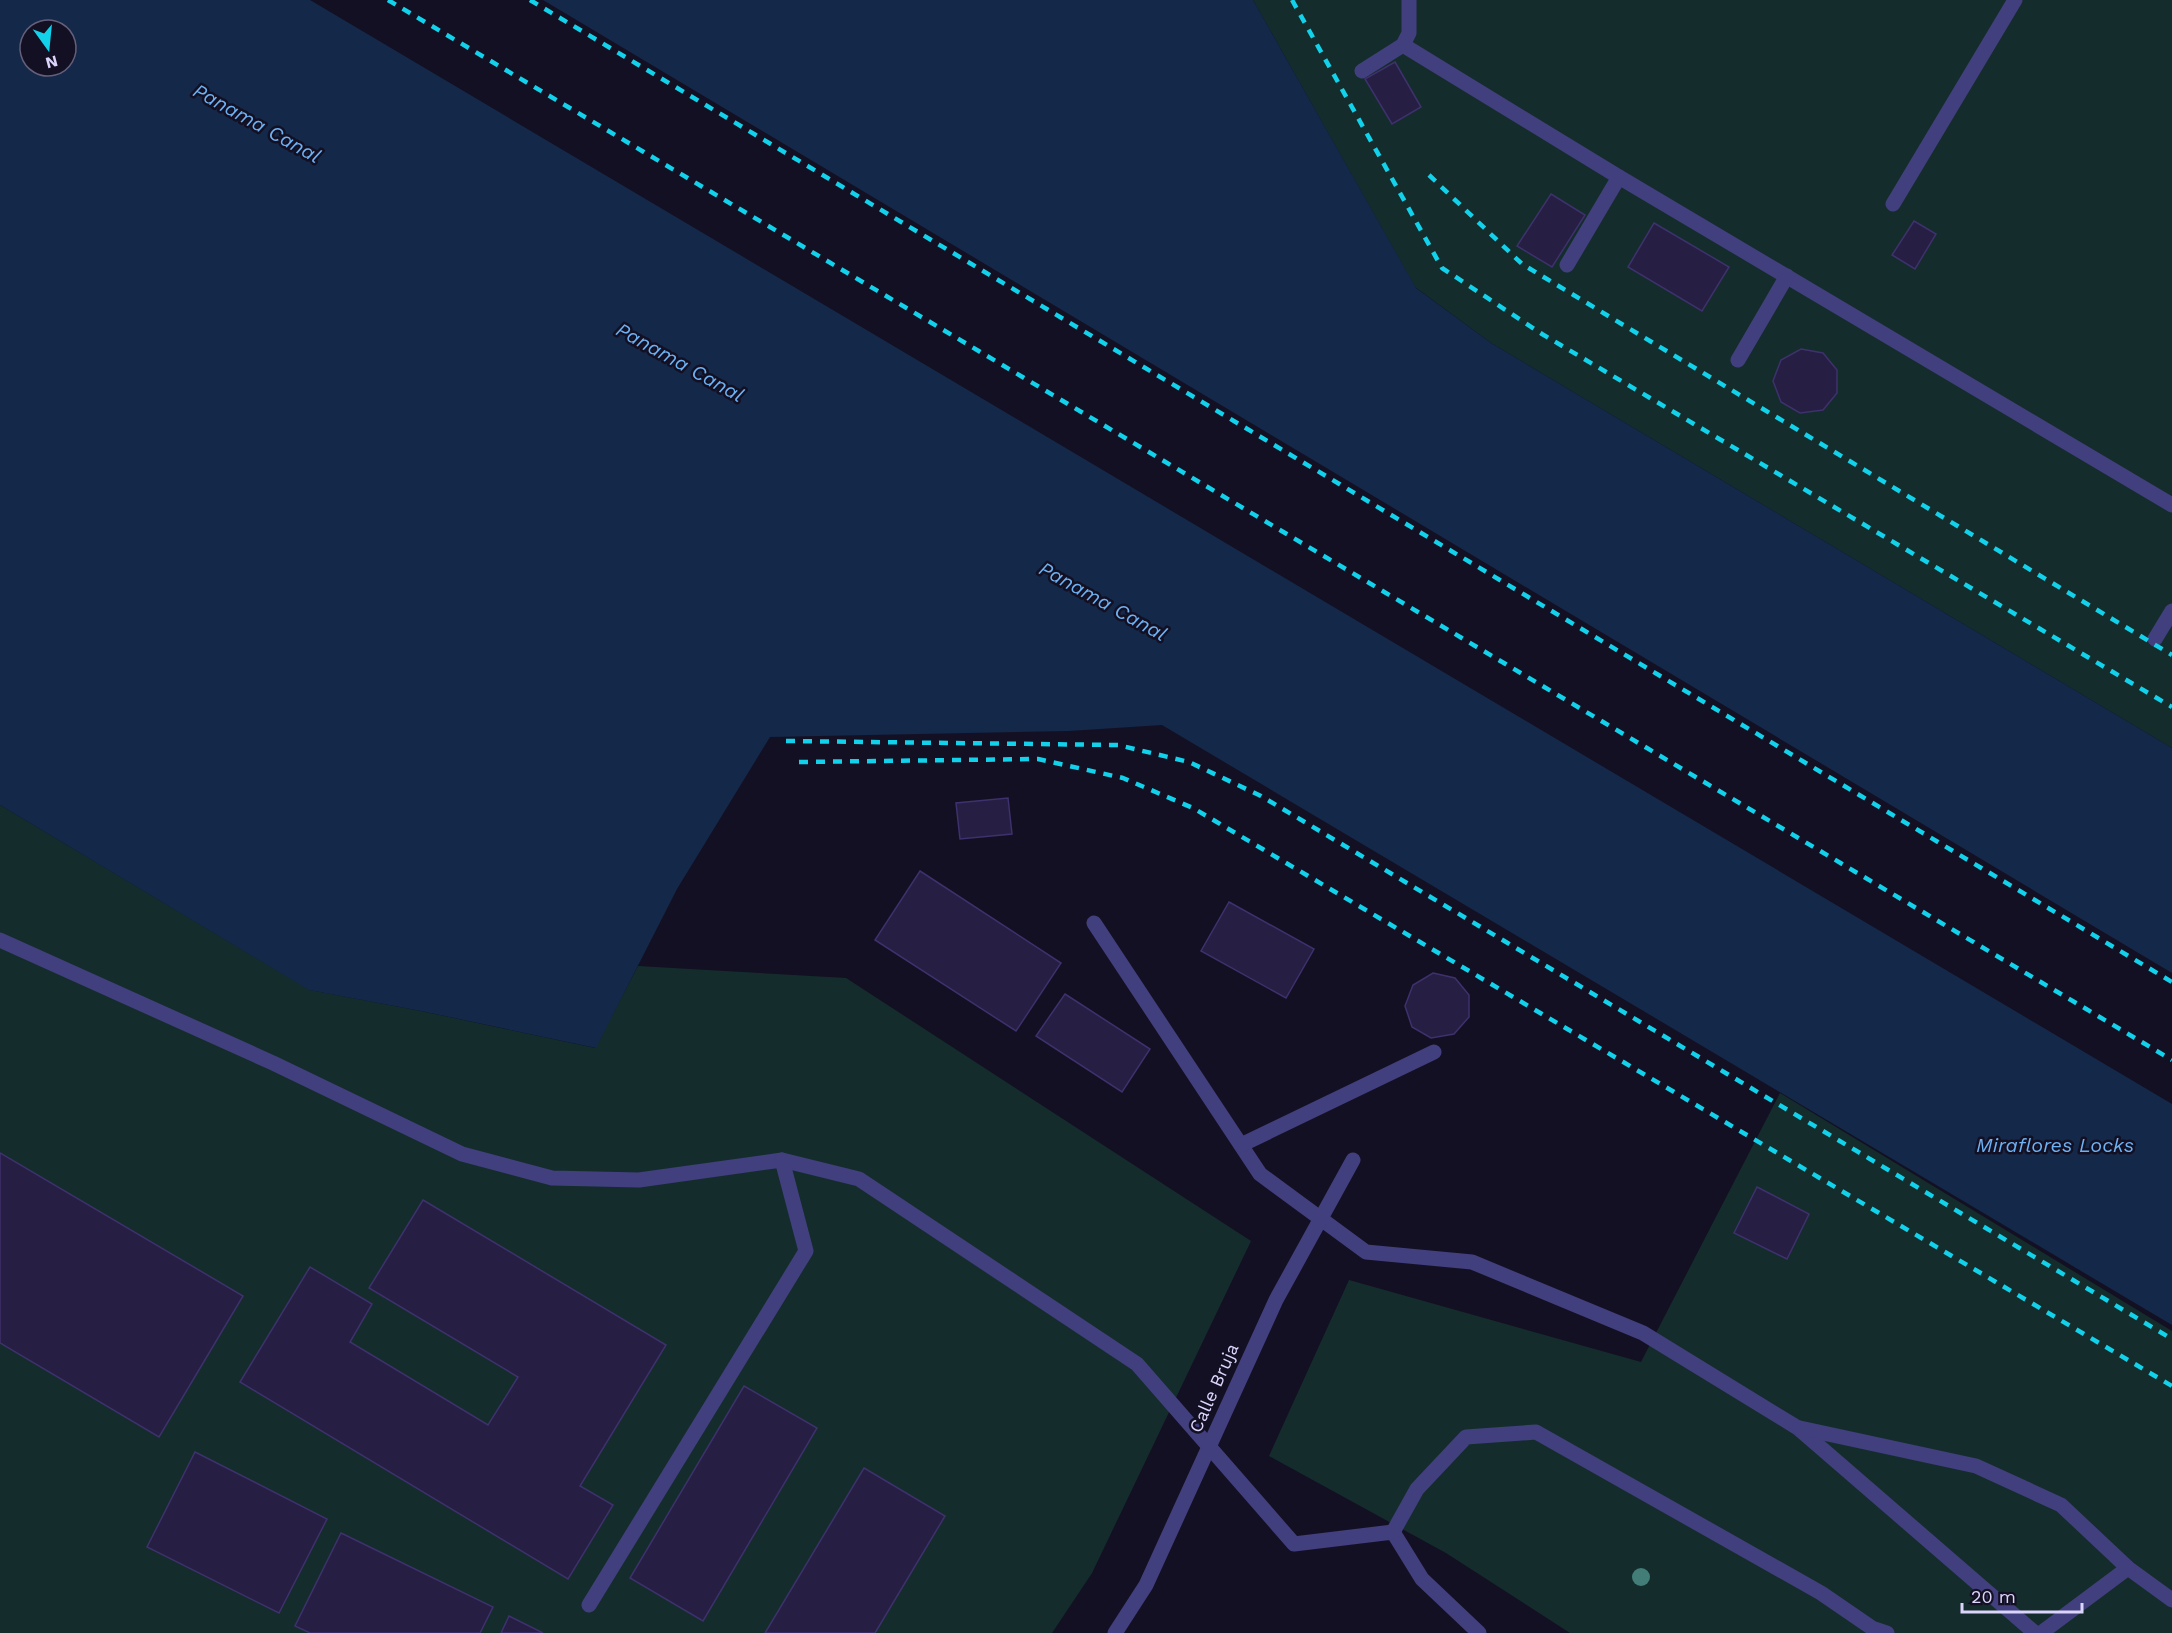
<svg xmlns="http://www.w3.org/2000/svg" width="2172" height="1633" viewBox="0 0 2172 1633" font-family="'Work Sans',sans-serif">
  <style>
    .green { fill: #142d2c }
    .water { fill: #142849; fill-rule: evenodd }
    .building { fill: #261e43; stroke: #3e316d; stroke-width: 1.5 }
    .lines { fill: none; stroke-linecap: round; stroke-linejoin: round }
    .minor { stroke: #423f7f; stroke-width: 15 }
    .rail { stroke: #12d2eb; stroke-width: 4.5; stroke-dasharray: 9 8; stroke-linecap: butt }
    .minor-bridge { stroke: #423f7f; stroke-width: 15 }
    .tree { fill: #427d78 }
    .labels { text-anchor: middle; stroke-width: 5; stroke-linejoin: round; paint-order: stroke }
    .street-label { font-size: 18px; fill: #dbd5fc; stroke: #141023 }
    .water-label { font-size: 20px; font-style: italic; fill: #6cb2f4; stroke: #141023 }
  </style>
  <rect width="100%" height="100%" fill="#141023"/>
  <g class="green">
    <polygon points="1253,0 2172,0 2172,748 1491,343 1415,287"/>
    <polygon points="0,805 310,990 421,1011 595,1048 638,966 846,978 1251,1241 1092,1573 1052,1633 0,1633"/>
    <polygon points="1780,1093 2172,1331 2172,1633 1570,1633 1446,1553 1269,1456 1349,1280 1641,1362"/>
  </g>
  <g class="water">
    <path d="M0 0H310L2172 1104V1325L1162 725 1069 731 770 737 677 889 596 1048 421 1011 309 990 0 805ZM30 30H66V66H30Z"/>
    <polygon points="543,0 1253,0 1416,288 1491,343 2172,748 2172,973"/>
  </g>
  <g class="building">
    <polygon points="1395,62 1421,107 1392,124 1365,79"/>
    <polygon points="1551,194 1585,215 1552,267 1517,246"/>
    <polygon points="1914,221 1936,234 1915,269 1892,255"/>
    <polygon points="1654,223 1729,267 1702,311 1628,267"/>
    <polygon points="1801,349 1823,353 1837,370 1837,393 1823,410 1800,413 1781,402 1773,381 1781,360"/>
    <polygon points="1008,798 1012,834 960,839 956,803"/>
    <polygon points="920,871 1061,963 1016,1031 875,940"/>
    <polygon points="1229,902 1314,949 1286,998 1201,951"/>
    <polygon points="1433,973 1455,978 1469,995 1469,1017 1454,1034 1431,1038 1412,1027 1405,1006 1413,985"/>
    <polygon points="1065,994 1150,1049 1122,1092 1036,1036"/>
    <polygon points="0,1153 243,1296 159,1437 0,1343"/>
    <polygon points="1757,1187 1809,1214 1787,1259 1734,1233"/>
    <polygon points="423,1200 666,1345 580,1486 613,1505 568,1579 240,1382 310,1267 372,1304 350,1342 488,1425 518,1377 369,1288"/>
    <polygon points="744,1386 817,1428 703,1621 630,1578"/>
    <polygon points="195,1452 327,1519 279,1613 147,1547"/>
    <polygon points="864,1468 945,1516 875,1633 765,1633"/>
    <polygon points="341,1533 493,1607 480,1633 310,1633 295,1626"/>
    <polygon points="509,1616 543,1633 501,1633"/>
  </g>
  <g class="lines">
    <g class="minor">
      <polyline points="1403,45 1619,177 2172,505"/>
      <polyline points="1362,71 1403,45 1409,33 1409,0"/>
      <polyline points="1893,204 2015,0"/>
      <polyline points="1567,265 1619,177"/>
      <polyline points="1738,360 1787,276"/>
      <polyline points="2155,639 2172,611"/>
      <polyline points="1094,923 1260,1174 1366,1252 1472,1262 1643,1333 1798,1428 2035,1633"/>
      <polyline points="0,940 273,1063 462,1154 552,1178 639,1180 782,1160 859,1179 1137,1364 1294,1544 1393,1532 1422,1579 1479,1633"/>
      <polyline points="1241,1145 1434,1052"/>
      <polyline points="1800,1428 1976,1466 2061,1505 2128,1568 2172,1600"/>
      <polyline points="1393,1532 1417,1489 1466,1437 1536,1432 1821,1593 1872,1628 1887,1633"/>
      <polyline points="589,1605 806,1251 782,1160"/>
      <polyline points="2041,1633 2128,1568"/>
    </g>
    <g class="rail">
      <polyline points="388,0 2172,1060"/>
      <polyline points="530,0 2172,982"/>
      <polyline points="1292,0 1442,268 1542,334 2172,707"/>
      <polyline points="1429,175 1522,264 2172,655"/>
      <polyline points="786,741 1118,745 1189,762 1261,796 2172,1339"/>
      <polyline points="799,762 1038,759 1123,778 1193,808 2172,1386"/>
    </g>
    <polyline class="minor-bridge" points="1115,1633 1146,1585 1276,1300 1353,1160"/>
  </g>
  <circle class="tree" cx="1641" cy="1577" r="9"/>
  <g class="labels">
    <g class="street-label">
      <text transform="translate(1214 1388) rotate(-66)" y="6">Calle Bruja</text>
    </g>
    <g class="water-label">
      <text transform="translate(257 123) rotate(29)" y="7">Panama Canal</text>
      <text transform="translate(680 362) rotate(29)" y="7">Panama Canal</text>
      <text transform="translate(1103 601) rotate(29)" y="7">Panama Canal</text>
      <text x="2055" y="1152">Miraflores Locks</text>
    </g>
  </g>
  <g transform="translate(48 48) rotate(165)"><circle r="28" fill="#141023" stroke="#645f7a" stroke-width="1.5"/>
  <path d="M0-4.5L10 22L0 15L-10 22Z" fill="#12d2eb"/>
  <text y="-9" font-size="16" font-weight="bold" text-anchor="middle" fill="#dbd5fc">N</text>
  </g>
  <path d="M1962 1603v9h120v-9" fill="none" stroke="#dbd5fc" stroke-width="3"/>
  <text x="1971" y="1603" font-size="18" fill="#dbd5fc" stroke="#141023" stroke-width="4.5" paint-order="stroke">20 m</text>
</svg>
